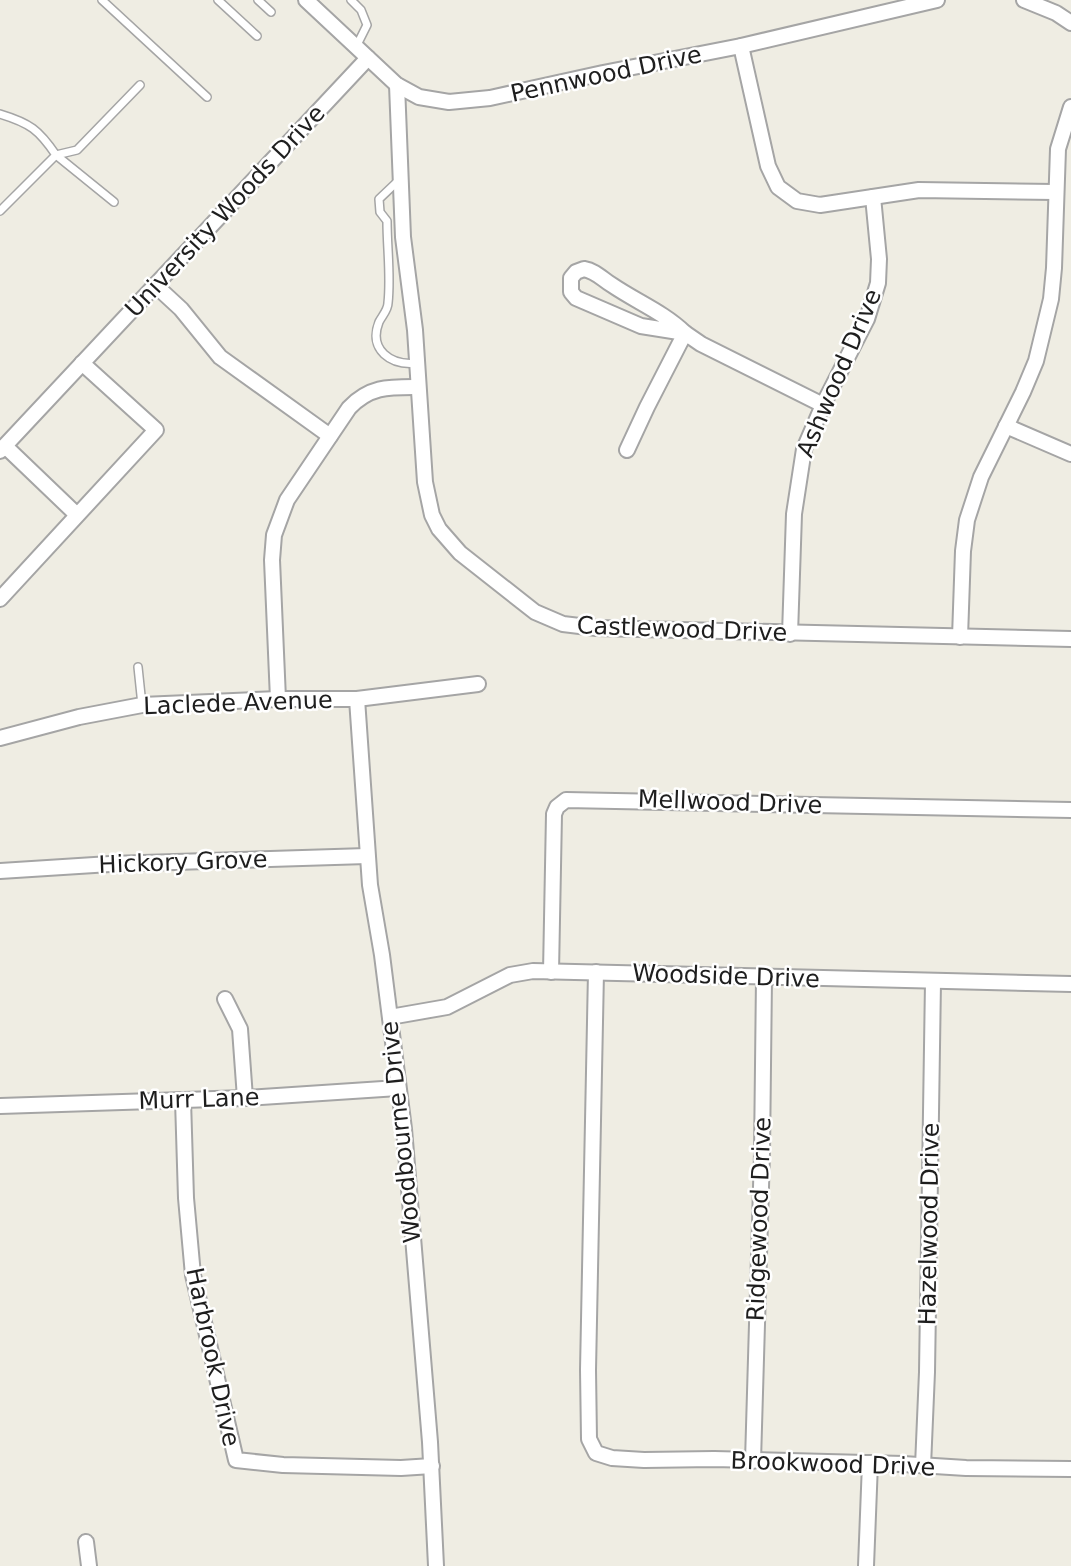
<svg xmlns="http://www.w3.org/2000/svg" width="1071" height="1566" viewBox="0 0 1071 1566" font-family="'DejaVu Sans',sans-serif">
  <style>
    .lines { fill: none; stroke-linecap: round; stroke-linejoin: round }
    .service-casing { stroke: #a5a5a5; stroke-width: 10 }
    .minor-casing { stroke: #a5a5a5; stroke-width: 18 }
    .service { stroke: #fff; stroke-width: 7 }
    .minor { stroke: #fff; stroke-width: 14 }
    .labels { text-anchor: middle; stroke-width: 5; stroke-linejoin: round; paint-order: stroke }
    .street-label { font-size: 24px; fill: #1e1e1e; stroke: #fff }
  </style>
  <rect width="100%" height="100%" fill="#efede3"/>
  <g class="lines">
    <g class="service-casing">
      <g id="service">
        <polyline points="102,0 207,97"/>
        <polyline points="218,0 257,36"/>
        <polyline points="258,0 271,12"/>
        <polyline points="351,0 361,10 367,25 356,47"/>
        <path d="M0 114C30 123 39 130 56 155L0 211"/>
        <path d="M399 180 379 199 380 212 387 221C387 248 391 276 388 303 388 310 382 316 379 322 368 350 391 366 417 363"/>
        <polyline points="114,202 56,155 77,150 140,85"/>
        <polyline points="138,667 142,705"/>
      </g>
    </g>
    <g class="minor-casing">
      <g id="minor">
        <polyline points="306,0 397,85 419,97 449,102 490,98 603,73 741,46 937,0"/>
        <polyline points="1024,0 1056,13 1071,23"/>
        <polyline points="741,46 768,166 778,187 797,201 820,205 919,190 1055,192"/>
        <polyline points="397,85 403,237 415,330 425,482 432,515 439,529 460,553 535,612 563,624 596,628 1071,639"/>
        <path d="M584 269C596 271 602 279 612 285 637 302 663 312 685 333L641 326 576 298 571 292V278L576 272Z"/>
        <polyline points="155,285 181,309 220,357 330,436"/>
        <polyline points="1006,426 1071,454"/>
        <polyline points="5,446 76,514"/>
        <polyline points="627,450 647,407 685,333 701,344 823,405"/>
        <polyline points="0,451 368,58"/>
        <polyline points="0,599 156,430 82,363"/>
        <polyline points="790,634 794,514 804,449 823,405 867,319 878,283 879,259 873,197"/>
        <polyline points="960,637 963,551 967,520 981,477 1023,392 1036,361 1051,299 1054,268 1058,149 1071,107"/>
        <path d="M278 699 272 560 274 535 287 500 349 408C370 386 389 387 418 387"/>
        <polyline points="357,699 370,885 382,955 404,1129 430,1442 436,1566"/>
        <polyline points="0,738 79,717 142,705 278,699 357,699 478,684"/>
        <polyline points="0,871 110,864 367,856"/>
        <polyline points="551,972 554,814 557,807 566,800 1071,810"/>
        <polyline points="596,972 588,1370 589,1439 596,1453 612,1458 644,1460 714,1459 903,1464 966,1468 1071,1469"/>
        <polyline points="225,999 240,1029 245,1098"/>
        <polyline points="390,1017 447,1007 510,975 533,971 1071,984"/>
        <polyline points="183,1100 186,1198 193,1275 236,1460 283,1465 401,1468 432,1466"/>
        <polyline points="0,1106 245,1098 398,1088"/>
        <polyline points="753,1461 762,1153 764,978"/>
        <polyline points="923,1466 927,1372 933,982"/>
        <polyline points="86,1542 89,1566"/>
        <polyline points="866,1566 870,1463"/>
      </g>
    </g>
    <use href="#service" class="service"/>
    <use href="#minor" class="minor"/>
  </g>
  <g class="labels">
    <g class="street-label">
      <text transform="translate(606 74) rotate(-12)" y="8">Pennwood Drive</text>
      <text transform="translate(225 211) rotate(-47)" y="8">University Woods Drive</text>
      <text transform="translate(839 373) rotate(-67)" y="8">Ashwood Drive</text>
      <text transform="translate(682 629) rotate(2)" y="8">Castlewood Drive</text>
      <text transform="translate(238 703) rotate(-2)" y="8">Laclede Avenue</text>
      <text transform="translate(730 802) rotate(2)" y="8">Mellwood Drive</text>
      <text transform="translate(183 862) rotate(-2)" y="8">Hickory Grove</text>
      <text transform="translate(726 976) rotate(2)" y="8">Woodside Drive</text>
      <text transform="translate(199 1099) rotate(-2)" y="8">Murr Lane</text>
      <text transform="translate(401 1132) rotate(-96)" y="8">Woodbourne Drive</text>
      <text transform="translate(759 1219) rotate(-88)" y="8">Ridgewood Drive</text>
      <text transform="translate(929 1224) rotate(-89)" y="8">Hazelwood Drive</text>
      <text transform="translate(213 1357) rotate(78)" y="8">Harbrook Drive</text>
      <text transform="translate(833 1464) rotate(2)" y="8">Brookwood Drive</text>
    </g>
  </g>
</svg>
